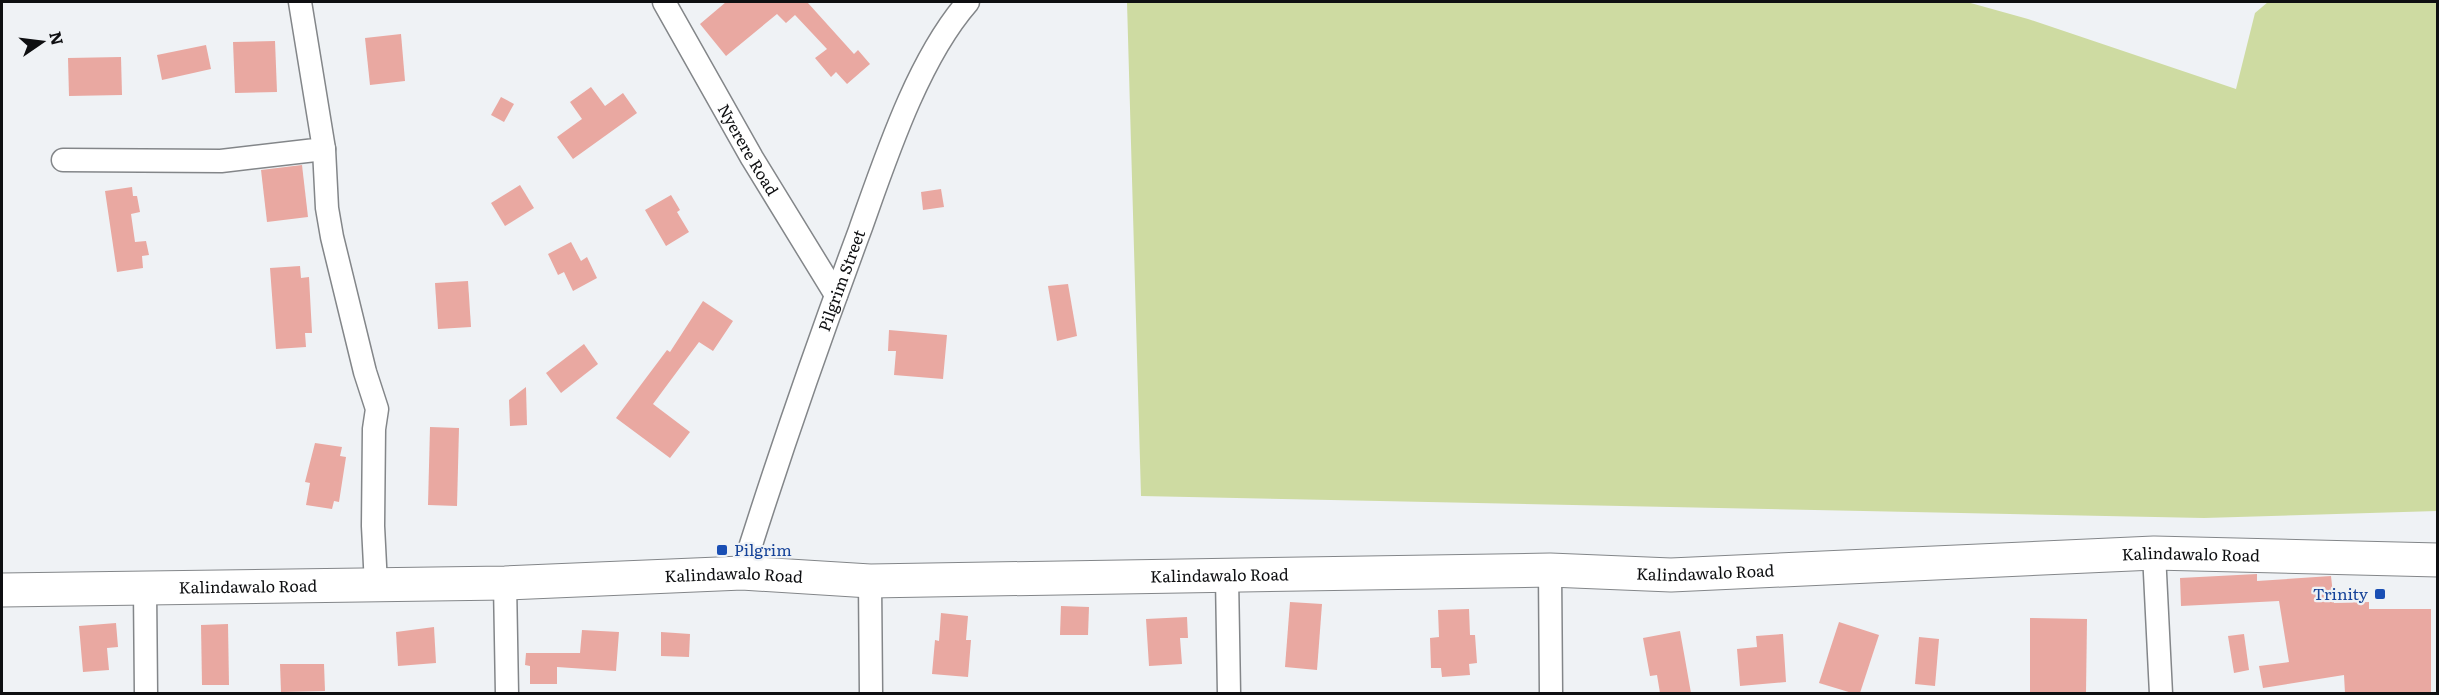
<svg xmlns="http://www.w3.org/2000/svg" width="2439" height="695" viewBox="0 0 2439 695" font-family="Literata,serif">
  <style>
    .green { fill: #cedba2 }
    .building { fill: #e9a8a1 }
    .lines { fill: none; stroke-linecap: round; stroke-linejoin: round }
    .street-casing { stroke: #838689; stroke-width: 25 }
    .secondary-casing { stroke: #838689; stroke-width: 35 }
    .street { stroke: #fff; stroke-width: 22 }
    .secondary { stroke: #fff; stroke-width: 33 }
    .transit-dot { fill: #1a4fb4; stroke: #eff2f5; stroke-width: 2 }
    .labels { text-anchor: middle; stroke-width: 4.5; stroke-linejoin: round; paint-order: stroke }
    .street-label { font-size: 16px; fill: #0e0f11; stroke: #eff2f5 }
    .transit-label { font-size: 16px; fill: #164399; stroke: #eff2f5; text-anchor: start }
  </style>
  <rect width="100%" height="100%" fill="#eff2f5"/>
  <polygon class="green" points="1127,2 1967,2 2028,19 2236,89 2255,13 2268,2 2437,2 2437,511 2204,518 1141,496"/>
  <g class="building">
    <polygon points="726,2 810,2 808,3 854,54 858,50 870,64 847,84 836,72 831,77 815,58 827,49 795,15 786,23 777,14 726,56 700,24"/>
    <polygon points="401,34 405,81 370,85 365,38"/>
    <polygon points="275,41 277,92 235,93 233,42"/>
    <polygon points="206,45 211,69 162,80 157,55"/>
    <polygon points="121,57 122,95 69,96 68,58"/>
    <polygon points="591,87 605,106 623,93 637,113 573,159 557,137 582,119 570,102"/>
    <polygon points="501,97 514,104 504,122 491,115"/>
    <polygon points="302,165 308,217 267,222 261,170"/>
    <polygon points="520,185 534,208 505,226 491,203"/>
    <polygon points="132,187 133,196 137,196 140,212 131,214 135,242 146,241 149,255 142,256 143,268 117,272 105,191"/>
    <polygon points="941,189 944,207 923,210 921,192"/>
    <polygon points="671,195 680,210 677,212 689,232 666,246 645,210"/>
    <polygon points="571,242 581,261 587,257 597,278 573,291 564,272 558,275 548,254"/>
    <polygon points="300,266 301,278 309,277 312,333 305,333 306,347 276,349 270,268"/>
    <polygon points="468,281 471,327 438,329 435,283"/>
    <polygon points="1068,284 1077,336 1057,341 1048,286"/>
    <polygon points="703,301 733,321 713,351 699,342 653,404 690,432 670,458 616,418 667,350 670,352"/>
    <polygon points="889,330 947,335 943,379 894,375 896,351 888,351"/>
    <polygon points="584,344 598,364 561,393 546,373"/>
    <polygon points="526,387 527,425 510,426 509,400"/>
    <polygon points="430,427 459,428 457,506 428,505"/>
    <polygon points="315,443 342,447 340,456 346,457 339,502 334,501 332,509 306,505 310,483 305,482"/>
    <polygon points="2257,574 2257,581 2331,576 2334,603 2369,602 2369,609 2431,609 2431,693 2345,693 2344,675 2263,688 2259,666 2289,662 2279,601 2181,606 2180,578"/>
    <polygon points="1290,602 1322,604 1317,670 1285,667"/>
    <polygon points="1061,606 1089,607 1088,635 1060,635"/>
    <polygon points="1469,609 1470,635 1475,635 1477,663 1469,664 1470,675 1442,677 1441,668 1431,668 1430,638 1439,637 1438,610"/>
    <polygon points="941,613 968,616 966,640 971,640 968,677 932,674 935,640 939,641"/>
    <polygon points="1187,617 1188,638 1180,638 1182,664 1149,666 1146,619"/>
    <polygon points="2030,618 2087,619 2086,693 2030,693"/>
    <polygon points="1839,622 1879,635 1860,693 1852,693 1819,683"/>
    <polygon points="116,623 118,647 107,648 109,670 83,672 79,626"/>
    <polygon points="228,624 229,685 202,685 201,625"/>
    <polygon points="434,627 436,663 398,666 396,632"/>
    <polygon points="582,630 619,632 616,671 557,667 557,684 530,684 530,666 525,665 526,653 580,653"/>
    <polygon points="1680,631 1691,693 1660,693 1657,675 1650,676 1643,638"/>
    <polygon points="661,632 690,634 689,657 661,656"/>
    <polygon points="1783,634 1786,682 1740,686 1737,649 1757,647 1756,636"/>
    <polygon points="2244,634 2249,670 2234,673 2228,636"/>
    <polygon points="1919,637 1939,639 1935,686 1915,684"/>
    <polygon points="280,664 324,664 325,691 281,692"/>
  </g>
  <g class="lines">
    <g class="street-casing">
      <g id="street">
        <path id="s1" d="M664 2 752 158 836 295"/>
        <polyline points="324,149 327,208 332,237 365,372 377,409 374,429 373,526 376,585"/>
        <polyline points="63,160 221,161 324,149 300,2"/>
        <polyline points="2154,553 2161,694"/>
        <polyline points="1550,570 1551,694"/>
        <path id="s2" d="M742 573C778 458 818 343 860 230 886 157 918 59 968 2"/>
        <polyline points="1227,577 1229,694"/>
        <polyline points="870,581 871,694"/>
        <polyline points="505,583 507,694"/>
        <polyline points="145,589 146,694"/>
      </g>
    </g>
    <g class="secondary-casing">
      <g id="secondary">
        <path id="s3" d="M2 590 505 583 742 573 870 581 1550 570 1671 575 2154 553 2438 560"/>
      </g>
    </g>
    <use href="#street" class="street"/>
    <use href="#secondary" class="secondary"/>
  </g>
  <g class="transit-dot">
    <rect x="716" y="544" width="12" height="12" rx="3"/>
    <rect x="2374" y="588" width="12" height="12" rx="3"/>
  </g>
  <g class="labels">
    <g class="street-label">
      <text dy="6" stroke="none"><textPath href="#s1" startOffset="170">Nyerere Road</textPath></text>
      <text dy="6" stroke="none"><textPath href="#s2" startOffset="309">Pilgrim Street</textPath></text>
      <text dy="6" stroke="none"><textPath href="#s3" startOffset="2190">Kalindawalo Road</textPath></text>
      <text dy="6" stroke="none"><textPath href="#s3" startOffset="1704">Kalindawalo Road</textPath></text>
      <text dy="6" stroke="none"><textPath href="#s3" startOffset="1218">Kalindawalo Road</textPath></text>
      <text dy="6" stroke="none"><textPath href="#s3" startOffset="732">Kalindawalo Road</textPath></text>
      <text dy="6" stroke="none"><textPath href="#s3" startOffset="246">Kalindawalo Road</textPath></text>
    </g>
    <g class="transit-label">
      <text x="734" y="556">Pilgrim</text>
      <text x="2368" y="600" text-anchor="end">Trinity</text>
    </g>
  </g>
  <rect width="2439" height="695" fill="none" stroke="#0e0f11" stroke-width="6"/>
  <g transform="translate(42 42) rotate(76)" stroke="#eff2f5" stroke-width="4.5" paint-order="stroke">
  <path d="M0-4.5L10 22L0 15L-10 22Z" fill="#0e0f11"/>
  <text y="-9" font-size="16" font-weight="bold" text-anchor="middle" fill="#0e0f11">N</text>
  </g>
</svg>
